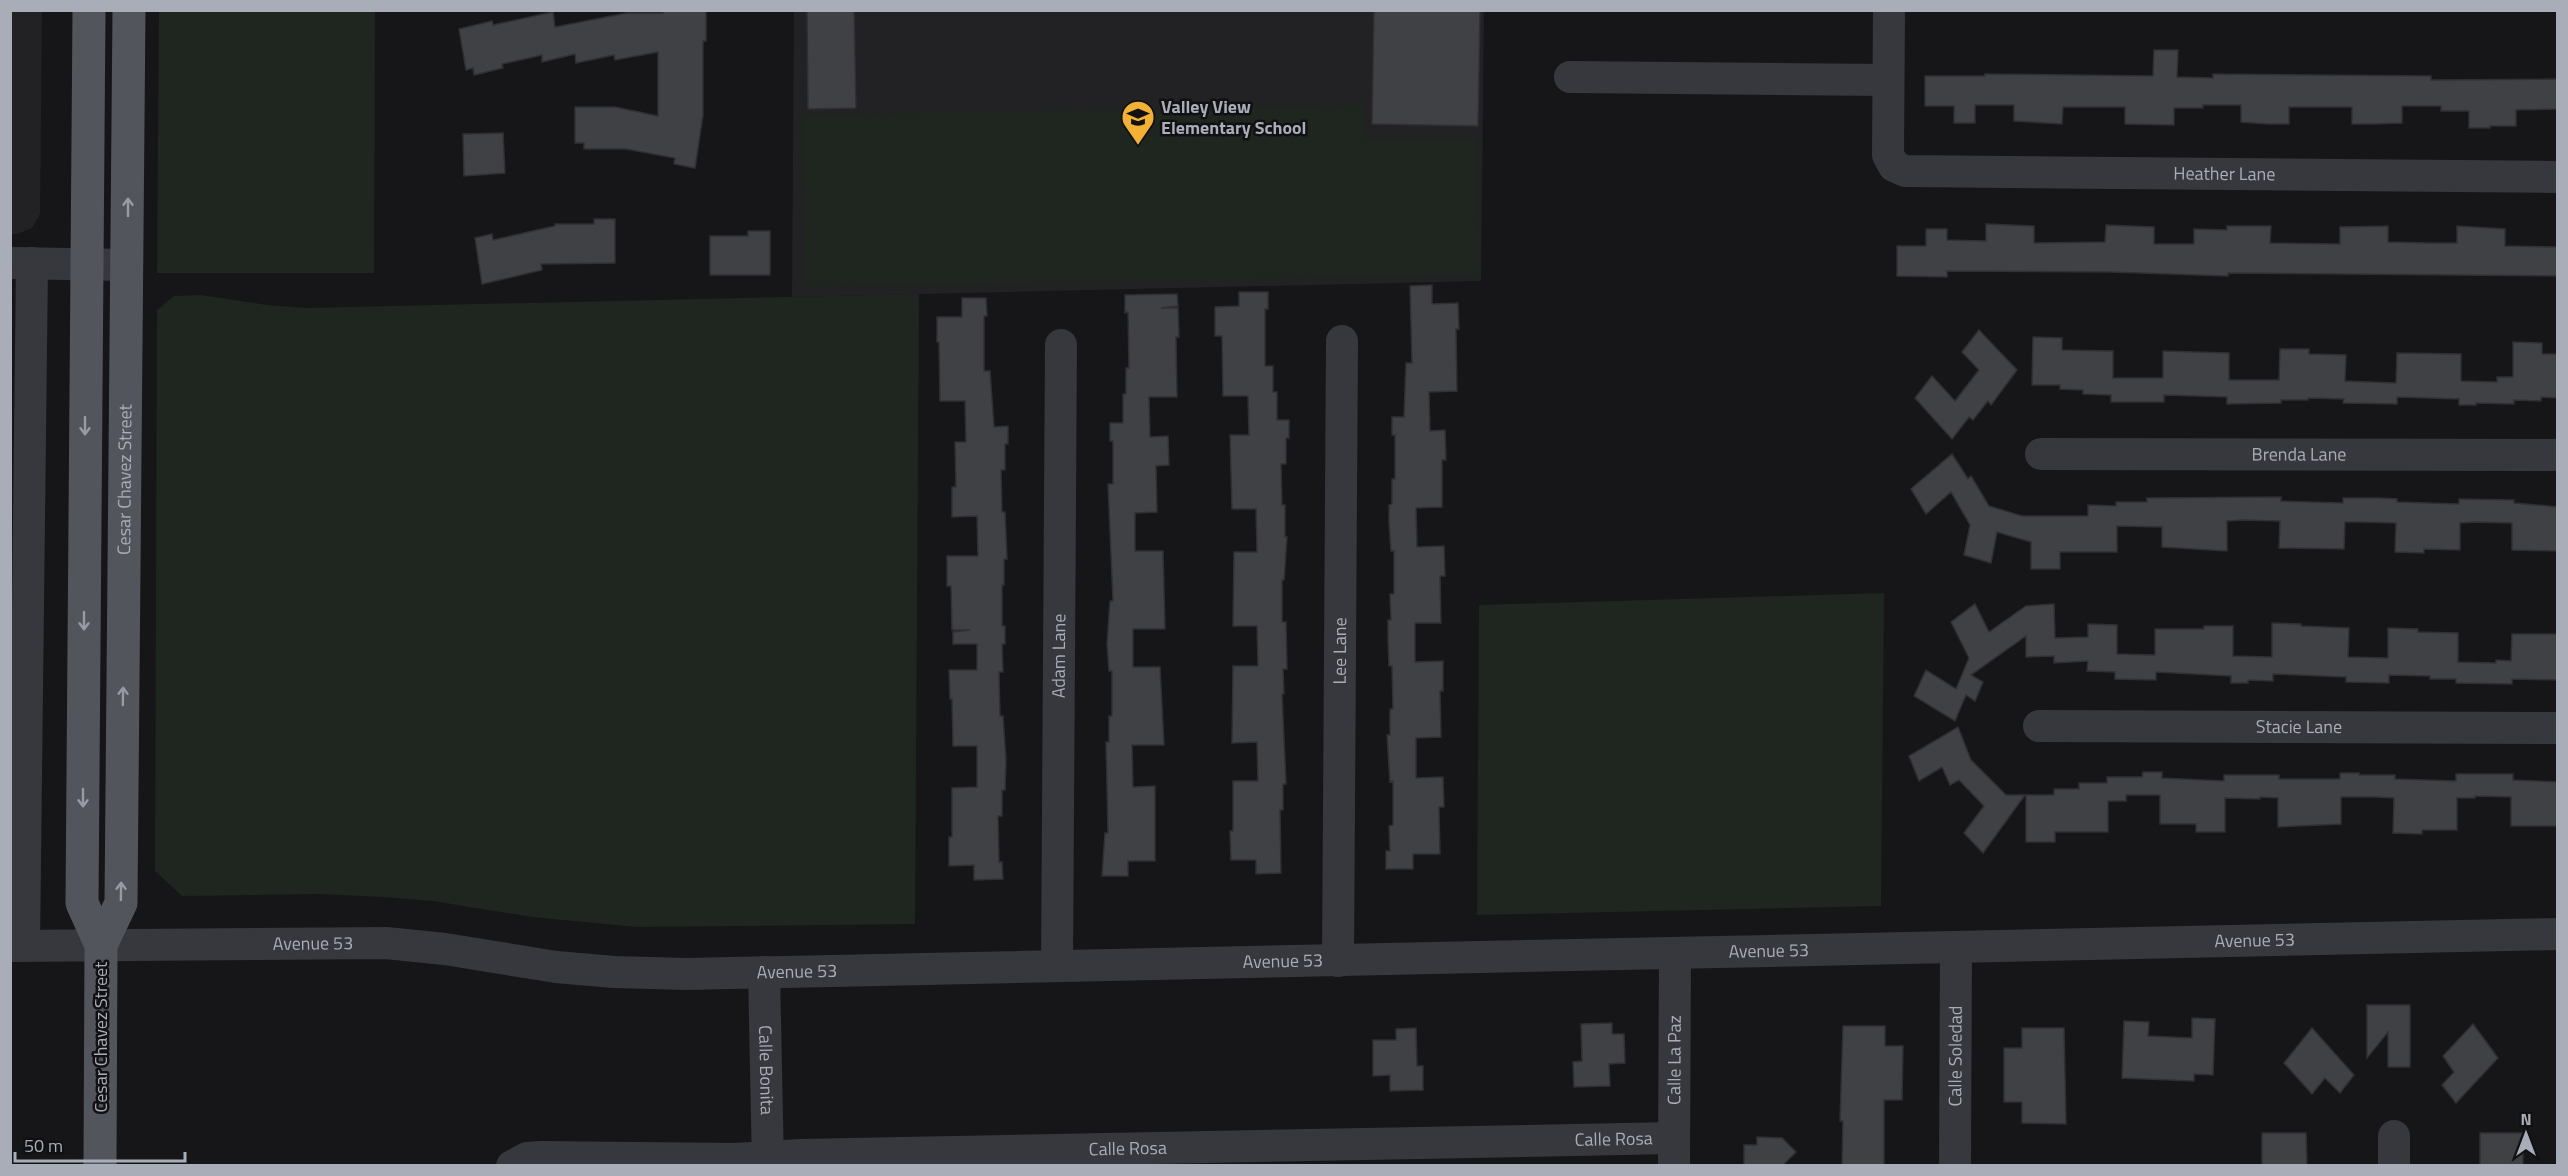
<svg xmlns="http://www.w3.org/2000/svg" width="2568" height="1176" viewBox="0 0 2568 1176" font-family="'Titillium Web',sans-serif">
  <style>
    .built { fill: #222225 }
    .green { fill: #1e261f }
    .building { fill: #404145; stroke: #303034; stroke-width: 1.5 }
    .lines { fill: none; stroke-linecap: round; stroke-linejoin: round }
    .minor { stroke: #37383d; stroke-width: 32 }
    .major { stroke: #53555c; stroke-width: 33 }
    .oneway { stroke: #979ba6 }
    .labels { text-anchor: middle; stroke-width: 5; stroke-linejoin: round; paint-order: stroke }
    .poi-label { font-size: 18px; font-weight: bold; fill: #a8adb8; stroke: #111113; text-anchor: start }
    .street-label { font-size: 18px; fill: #a8adb8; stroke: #111113 }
  </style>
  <rect width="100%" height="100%" fill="#161618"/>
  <g class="built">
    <polygon points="11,10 42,11 40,214 32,228 17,234 10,234"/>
    <polygon points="794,11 1484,11 1481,281 792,297"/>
  </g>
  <g class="green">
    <polygon points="159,11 375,11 374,273 157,273"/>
    <polygon points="1364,105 1366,140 1477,138 1480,275 805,287 801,115"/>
    <polygon points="919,294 915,924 637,927 532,917 433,901 383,897 320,894 182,896 155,871 157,310 174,296 200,295 267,305 306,308"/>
    <polygon points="1884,593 1881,906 1477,915 1479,605"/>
  </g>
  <g class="building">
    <polygon points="663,10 706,10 706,41 703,41 703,115 695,168 674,164 675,158 626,149 584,149 584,143 575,143 575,107 615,107 658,116 658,52 615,60 614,55 576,63 575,54 542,62 542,55 502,64 503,68 474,75 473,68 466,70 459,29 492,21 493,25 553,12 555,27 627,13 663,13"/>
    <polygon points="807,10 854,10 856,108 808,109"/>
    <polygon points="1374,10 1480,10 1478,126 1372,124"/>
    <polygon points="2154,50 2178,50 2177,77 2213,78 2213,74 2431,76 2431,80 2558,79 2558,109 2516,110 2516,126 2490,126 2490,128 2469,128 2469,111 2441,111 2441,106 2402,106 2402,123 2373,124 2352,124 2352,107 2289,107 2289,124 2268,124 2241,122 2241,105 2203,105 2203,108 2174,108 2174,125 2125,124 2125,107 2063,107 2062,124 2014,121 2014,105 1975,105 1975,123 1954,123 1954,106 1925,106 1925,76 1985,76 1985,74 2153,76"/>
    <polygon points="503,133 505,173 464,176 463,134"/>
    <polygon points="594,219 615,219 615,263 541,264 542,270 482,284 475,238 492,234 493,240 555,226 555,224 594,224"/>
    <polygon points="1986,224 2034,226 2034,243 2105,242 2106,225 2154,227 2154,244 2194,244 2194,229 2227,230 2227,226 2271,226 2270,243 2340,244 2340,227 2388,226 2388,242 2429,243 2457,243 2457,226 2505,229 2505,246 2558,247 2558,276 2228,273 2228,276 2111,272 1947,271 1947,277 1897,276 1897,246 1926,246 1926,229 1947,229 1947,240 1986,241"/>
    <polygon points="748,231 770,231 770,275 710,275 710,236 748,236"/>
    <polygon points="1432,285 1432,304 1458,303 1459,329 1456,329 1457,391 1429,392 1430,431 1445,430 1446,460 1442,460 1442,507 1416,508 1417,547 1444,546 1445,576 1440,576 1441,623 1415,623 1415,662 1443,661 1443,691 1440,691 1441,737 1416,738 1416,778 1443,777 1444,807 1439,807 1440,854 1413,854 1413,869 1386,869 1386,851 1390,851 1389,826 1393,825 1393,781 1390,782 1387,735 1390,735 1390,709 1393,709 1392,666 1389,666 1388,638 1388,620 1391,620 1390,594 1394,594 1394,551 1391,551 1389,523 1389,505 1392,504 1392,479 1395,479 1395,435 1392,435 1392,417 1404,417 1406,363 1412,363 1410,286"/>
    <polygon points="1239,292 1268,292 1268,309 1265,309 1265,366 1273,366 1273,392 1277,392 1277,420 1289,420 1289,438 1286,438 1286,464 1281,464 1282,505 1285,505 1285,537 1287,537 1284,580 1282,580 1282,622 1286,622 1287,669 1283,669 1284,694 1282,694 1286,784 1283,784 1283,810 1280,810 1281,873 1256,874 1256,860 1231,860 1230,831 1233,831 1233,781 1258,781 1257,742 1232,743 1233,666 1258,666 1257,626 1233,626 1234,552 1257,552 1256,509 1232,509 1230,435 1249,435 1248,396 1223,396 1222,336 1215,336 1215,307 1239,306"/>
    <polygon points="1177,294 1178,306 1161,308 1178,308 1179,337 1176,337 1177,397 1149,397 1150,437 1168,436 1169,465 1156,466 1157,512 1135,513 1135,551 1163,551 1165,629 1133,629 1133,667 1160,667 1164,745 1132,745 1133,787 1155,786 1155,861 1128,861 1128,876 1102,876 1105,833 1108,833 1106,742 1109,742 1109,716 1112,716 1112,671 1109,671 1107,644 1110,601 1113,601 1108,484 1113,484 1113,441 1110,441 1110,423 1123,423 1123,394 1126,394 1126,368 1129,368 1128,312 1125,313 1125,295"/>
    <polygon points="962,298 986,298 987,316 984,316 984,371 990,371 994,427 1008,426 1008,444 1005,444 1005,470 1001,470 1002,512 1005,512 1007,559 1004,559 1004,585 1002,585 1002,626 1005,626 1005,644 1002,644 1003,672 999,672 1000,716 1003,716 1006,760 1005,790 1002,790 1002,816 998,816 999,862 1002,862 1003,879 974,880 974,865 949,866 949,837 952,837 952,788 977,787 977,746 953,746 952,699 950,699 949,670 977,670 977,644 953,644 953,632 970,630 952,630 951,586 947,586 947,556 978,556 977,516 952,517 952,487 956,487 955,442 966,442 965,401 940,401 939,342 937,342 937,317 962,317"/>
    <polygon points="1979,330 2017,370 1991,405 1988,401 1973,420 1969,417 1952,439 1915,398 1932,376 1955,401 1979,370 1962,352"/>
    <polygon points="2033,337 2062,338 2062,350 2113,351 2113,378 2163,378 2163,351 2229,353 2229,380 2279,380 2280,349 2309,349 2309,354 2346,355 2345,381 2396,383 2397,353 2461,354 2461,381 2497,382 2497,377 2513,377 2513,342 2542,343 2542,354 2558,354 2558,398 2541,397 2541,401 2514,400 2514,404 2476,403 2476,405 2459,405 2459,399 2397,397 2397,404 2343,403 2344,399 2308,398 2308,400 2281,400 2281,403 2227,404 2227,397 2164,395 2164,402 2111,402 2111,395 2083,394 2083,390 2060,389 2060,385 2032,385"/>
    <polygon points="1952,454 1968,479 1971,476 1989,506 2022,516 2088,516 2088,505 2116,506 2116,502 2147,502 2147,498 2281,497 2281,501 2343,503 2343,498 2380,498 2397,499 2397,502 2459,504 2459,499 2514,500 2514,503 2558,507 2558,551 2512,550 2512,523 2476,522 2460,523 2460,550 2424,549 2424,553 2395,552 2396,523 2360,522 2345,522 2344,549 2279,548 2280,521 2243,520 2227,521 2227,551 2162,547 2162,527 2117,526 2117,552 2060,552 2060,569 2031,569 2031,542 1997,532 1991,563 1964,555 1970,525 1951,492 1926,514 1911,489"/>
    <polygon points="1975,604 1989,632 2026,606 2054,604 2055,638 2088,637 2088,624 2117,625 2117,654 2155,655 2155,629 2204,629 2204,626 2233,626 2233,656 2272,657 2272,623 2301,624 2301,626 2349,628 2348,657 2388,658 2388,628 2418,629 2418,632 2458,633 2458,662 2496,663 2496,660 2511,661 2512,634 2558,634 2558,680 2512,679 2512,684 2456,683 2456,679 2430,679 2430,676 2389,675 2389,683 2346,682 2346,677 2273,674 2273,681 2248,680 2248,683 2231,683 2231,676 2156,672 2156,680 2115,679 2115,672 2087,671 2088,661 2054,663 2054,656 2026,657 2026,636 1971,675 1983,682 1975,701 1966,695 1955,721 1914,696 1926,670 1956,689 1969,658 1951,622"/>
    <polygon points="1958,727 1971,760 2006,795 2025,795 1983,853 1964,833 1984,806 1959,780 1950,785 1942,767 1919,781 1909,756"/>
    <polygon points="2143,772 2162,772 2162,778 2224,781 2224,775 2279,775 2279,779 2340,779 2340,773 2359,773 2359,775 2395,775 2395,779 2456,781 2456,774 2513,774 2513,780 2558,782 2558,826 2511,826 2511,797 2475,796 2475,798 2457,798 2457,830 2422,830 2422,834 2393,833 2394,798 2376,797 2341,797 2341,824 2278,827 2278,798 2260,797 2260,799 2225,798 2225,832 2196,832 2196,824 2160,824 2160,795 2126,795 2126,801 2108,801 2108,832 2055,832 2055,842 2026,842 2026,795 2054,795 2054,789 2079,789 2079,783 2107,783 2107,777 2142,777"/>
    <polygon points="2367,1005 2410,1005 2410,1067 2388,1067 2388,1032 2367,1058"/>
    <polygon points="2192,1018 2215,1019 2213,1075 2194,1074 2194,1081 2122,1078 2124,1021 2149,1022 2148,1036 2192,1038"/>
    <polygon points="1612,1023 1612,1034 1624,1034 1625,1063 1609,1064 1610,1086 1574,1087 1573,1062 1582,1061 1581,1024"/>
    <polygon points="2473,1024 2498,1058 2456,1103 2442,1085 2454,1072 2443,1056"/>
    <polygon points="1843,1026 1885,1026 1885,1046 1903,1046 1902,1100 1884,1100 1884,1166 1842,1166 1843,1121 1840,1121"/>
    <polygon points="1416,1028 1417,1066 1423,1066 1423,1090 1390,1091 1390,1075 1373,1076 1373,1040 1396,1040 1396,1029"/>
    <polygon points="2022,1028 2064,1028 2066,1124 2022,1123 2022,1102 2004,1102 2004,1048 2022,1048"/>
    <polygon points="2312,1028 2354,1075 2340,1093 2325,1078 2312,1094 2284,1063"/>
    <polygon points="2262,1133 2306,1133 2307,1166 2262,1166"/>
    <rect x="2480" y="1133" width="43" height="33"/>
    <polygon points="1757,1137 1782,1138 1796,1152 1782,1166 1744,1166 1744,1145 1757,1145"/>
  </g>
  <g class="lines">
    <g class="minor">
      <path id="s1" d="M1889 10 1888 155 1894 166 1905 171 2558 177"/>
      <polyline points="1570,77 1888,80"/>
      <polyline points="11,263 127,265"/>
      <path id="s2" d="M2041 454 2558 455"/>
      <path id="s3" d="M2039 726 2558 728"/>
      <path id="s4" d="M10 946 386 943 445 949 556 967 614 972 687 974 2558 934"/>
      <polyline points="24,946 32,263"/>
      <path id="s5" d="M1338 961 1342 341"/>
      <path id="s6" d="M1057 966 1061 345"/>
      <path id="s7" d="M764 972 768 1166"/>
      <polyline points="2394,1136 2394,1166"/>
      <path id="s8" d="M512 1166 527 1158 541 1157 734 1159 800 1155 1674 1138"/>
      <path id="s9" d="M1674 1166 1675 954"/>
      <path id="s10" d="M1955 1166 1956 948"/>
    </g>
    <g class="major">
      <polyline points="89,10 82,903 101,945 100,1166"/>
      <path id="s11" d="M101 945 121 903 129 10"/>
    </g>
  </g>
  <defs><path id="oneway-shaft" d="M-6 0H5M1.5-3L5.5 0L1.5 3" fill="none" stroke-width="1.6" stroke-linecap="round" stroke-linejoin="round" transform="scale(1.5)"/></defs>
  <g class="oneway">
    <use href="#oneway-shaft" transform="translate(128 207) rotate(-90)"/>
    <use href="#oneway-shaft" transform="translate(85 426) rotate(90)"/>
    <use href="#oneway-shaft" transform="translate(84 621) rotate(90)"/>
    <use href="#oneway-shaft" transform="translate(123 696) rotate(-89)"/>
    <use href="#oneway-shaft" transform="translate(83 798) rotate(90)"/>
    <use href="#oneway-shaft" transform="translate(121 891) rotate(-89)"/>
  </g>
  <defs>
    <g id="school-pin" transform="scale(1.725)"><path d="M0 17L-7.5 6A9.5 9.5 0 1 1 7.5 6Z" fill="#f2b134" stroke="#111113"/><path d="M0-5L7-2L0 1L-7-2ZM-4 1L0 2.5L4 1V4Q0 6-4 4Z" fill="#111"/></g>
  </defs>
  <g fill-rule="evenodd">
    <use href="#school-pin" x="1138" y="117"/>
  </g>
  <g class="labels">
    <g class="poi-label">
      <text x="1161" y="113">Valley View<tspan x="1161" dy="21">Elementary School</tspan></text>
    </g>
    <g class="street-label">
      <text dy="6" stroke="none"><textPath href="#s1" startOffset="489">Heather Lane</textPath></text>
      <text dy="6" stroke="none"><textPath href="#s2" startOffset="258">Brenda Lane</textPath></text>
      <text dy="6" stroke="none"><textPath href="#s11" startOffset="470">Cesar Chavez Street</textPath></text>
      <text dy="6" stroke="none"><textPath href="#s5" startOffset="310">Lee Lane</textPath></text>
      <text dy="6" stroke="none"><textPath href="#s6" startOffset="310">Adam Lane</textPath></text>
      <text dy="6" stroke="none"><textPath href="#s3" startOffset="260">Stacie Lane</textPath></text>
      <text dy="6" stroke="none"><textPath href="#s4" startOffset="2247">Avenue 53</textPath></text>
      <text dy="6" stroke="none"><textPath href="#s4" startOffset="303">Avenue 53</textPath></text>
      <text dy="6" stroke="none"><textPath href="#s4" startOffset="1761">Avenue 53</textPath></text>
      <text dy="6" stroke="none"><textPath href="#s4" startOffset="1275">Avenue 53</textPath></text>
      <text dy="6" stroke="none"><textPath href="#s4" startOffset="789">Avenue 53</textPath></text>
      <text transform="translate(101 1037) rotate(-90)" y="6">Cesar Chavez Street</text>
      <text dy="6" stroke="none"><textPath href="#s10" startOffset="110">Calle Soledad</textPath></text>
      <text dy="6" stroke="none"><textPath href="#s9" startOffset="106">Calle La Paz</textPath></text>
      <text dy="6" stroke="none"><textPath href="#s7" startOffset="98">Calle Bonita</textPath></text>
      <text dy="6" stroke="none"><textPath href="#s8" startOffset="1104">Calle Rosa</textPath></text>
      <text dy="6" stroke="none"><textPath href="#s8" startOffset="618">Calle Rosa</textPath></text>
    </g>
  </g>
  <rect width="2568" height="1176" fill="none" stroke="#a8adb8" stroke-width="24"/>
  <g transform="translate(2526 1134)" stroke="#111113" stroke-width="4.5" paint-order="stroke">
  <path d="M0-4.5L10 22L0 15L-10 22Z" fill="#a8adb8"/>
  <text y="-9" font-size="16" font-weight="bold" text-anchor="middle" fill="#a8adb8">N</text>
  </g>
  <path d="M15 1152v9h170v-9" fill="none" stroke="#a8adb8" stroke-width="3"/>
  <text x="24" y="1152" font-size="18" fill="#a8adb8" stroke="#111113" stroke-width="4.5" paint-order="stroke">50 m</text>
</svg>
